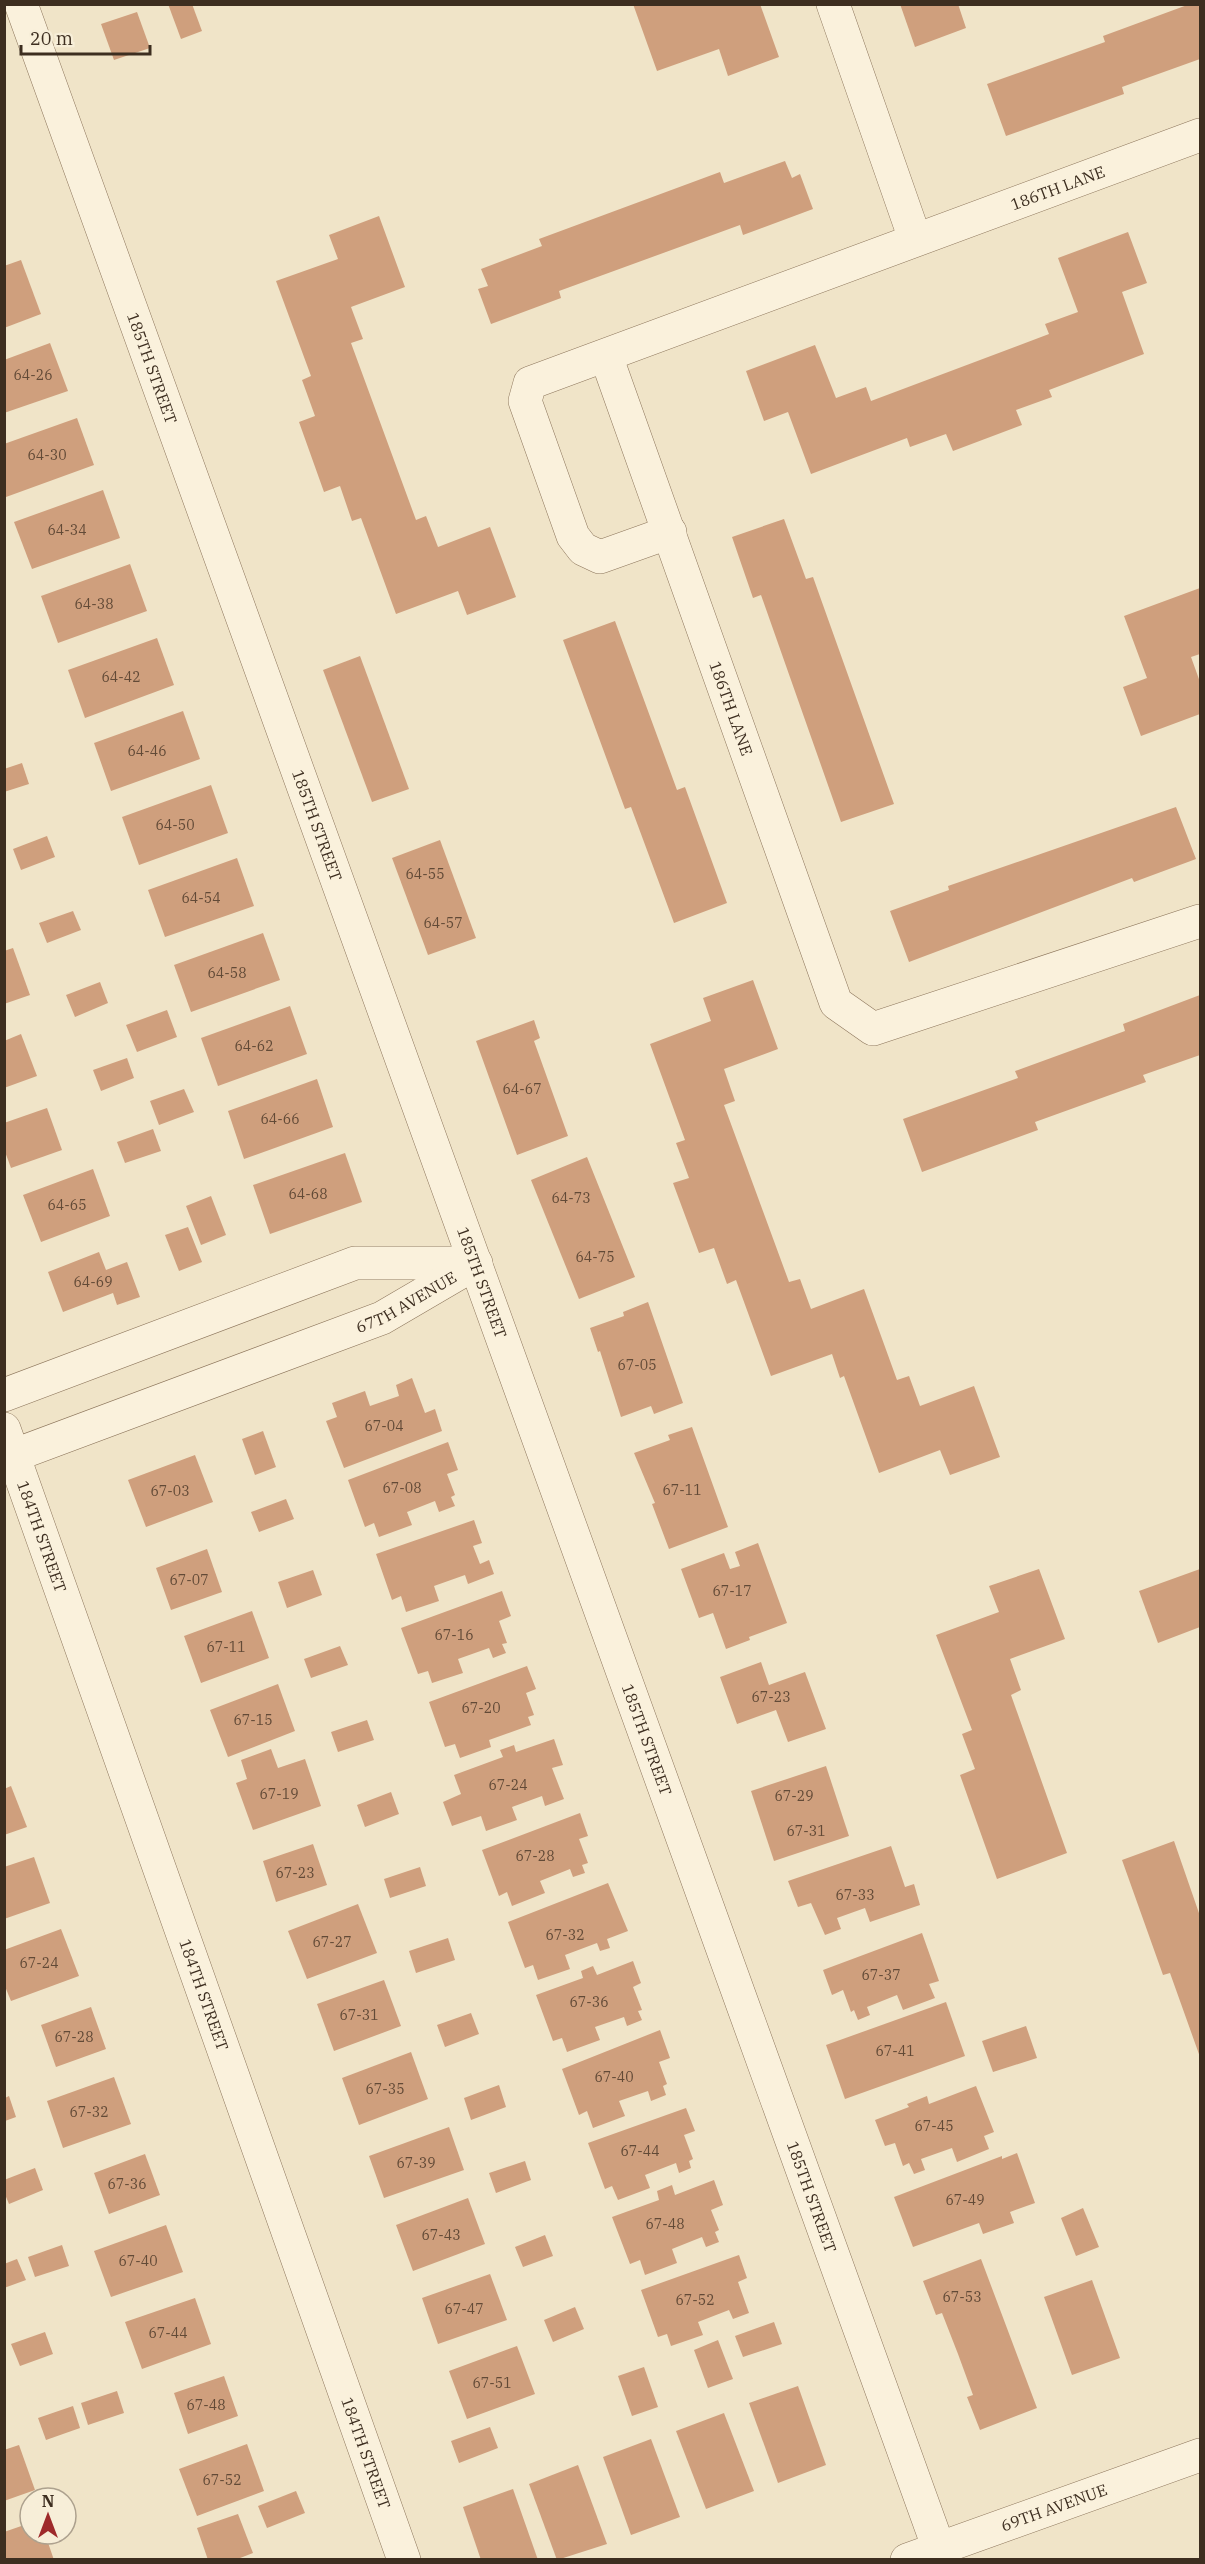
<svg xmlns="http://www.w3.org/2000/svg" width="1205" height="2564" viewBox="0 0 1205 2564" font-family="'IBM Plex Serif',serif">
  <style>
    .building { fill: #cf9f7d }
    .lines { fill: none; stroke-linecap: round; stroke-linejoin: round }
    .minor-casing { stroke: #8d765c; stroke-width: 34 }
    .minor { stroke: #faf1dc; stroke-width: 33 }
    .labels { text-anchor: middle; stroke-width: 4.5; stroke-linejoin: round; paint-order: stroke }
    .number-label { font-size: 14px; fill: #624a37 }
    .street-label { font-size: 16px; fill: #3d2e20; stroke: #f7eed8 }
  </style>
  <rect width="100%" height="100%" fill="#f0e4c8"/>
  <g class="building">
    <polygon points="168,4 192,4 202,31 181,39"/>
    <polygon points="633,4 760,4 779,57 728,76 719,49 657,71"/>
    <polygon points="900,4 958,4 966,28 915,47"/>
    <polygon points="1190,4 1200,4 1200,59 1122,87 1124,94 1006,136 987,84 1105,42 1103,36"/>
    <polygon points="137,12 150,48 114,60 101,24"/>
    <polygon points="785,161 792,178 800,174 813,209 743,235 740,225 559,291 561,298 491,324 478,289 488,286 481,269 542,246 539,239 720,172 724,183"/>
    <polygon points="379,216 405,287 351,307 363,339 351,343 416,520 426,516 438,547 490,527 516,597 467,615 458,591 396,614 361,518 352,521 340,486 324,492 299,422 315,416 302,380 311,376 276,281 338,259 329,235"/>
    <polygon points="1128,232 1147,283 1122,292 1144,354 1049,390 1052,397 1016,410 1022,425 953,451 946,434 910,447 907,438 811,474 788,412 764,421 746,371 815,345 836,398 866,387 871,401 1049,334 1045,324 1078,312 1058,258"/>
    <polygon points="21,260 41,314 4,328 4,266"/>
    <polygon points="50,343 68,391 4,413 4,360"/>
    <polygon points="77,418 94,465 6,497 4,444"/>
    <polygon points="103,490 120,538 32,569 14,522"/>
    <polygon points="784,519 806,579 813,577 894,804 841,822 761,595 753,598 732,537"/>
    <polygon points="130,564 147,611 58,643 41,596"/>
    <polygon points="1200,588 1200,654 1191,657 1200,682 1200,714 1141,736 1123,687 1147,678 1124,616"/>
    <polygon points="615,621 677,790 685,787 727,903 674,923 631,807 625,809 563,640"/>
    <polygon points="157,638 174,685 85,718 68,670"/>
    <polygon points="360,656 409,789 372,802 323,670"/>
    <polygon points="183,711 200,759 111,791 94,743"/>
    <polygon points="22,763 29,784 4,792 4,769"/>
    <polygon points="211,785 228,833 139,865 122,817"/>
    <polygon points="1176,807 1196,859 1134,882 1132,878 909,962 890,911 949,890 948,886"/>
    <polygon points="47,836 55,857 21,870 13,849"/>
    <polygon points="440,840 476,938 428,955 392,858"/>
    <polygon points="237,858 254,906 165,937 148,890"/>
    <polygon points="73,911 81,930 47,943 39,923"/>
    <polygon points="263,933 280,980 191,1012 174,965"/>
    <polygon points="13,948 30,995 4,1004 4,951"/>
    <polygon points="753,980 778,1049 724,1069 735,1101 724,1105 789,1282 800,1279 811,1309 864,1289 897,1380 909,1376 920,1406 974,1386 1000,1457 950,1475 940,1450 879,1473 844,1376 840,1378 832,1354 771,1376 736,1280 727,1284 714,1248 699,1253 673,1183 689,1178 676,1143 685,1140 650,1044 711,1021 703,998"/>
    <polygon points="100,982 108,1003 75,1017 66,995"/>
    <polygon points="1200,995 1200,1055 1143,1075 1146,1082 1035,1122 1038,1130 922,1172 903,1119 1018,1078 1015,1071 1125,1031 1123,1024"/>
    <polygon points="290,1006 307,1054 218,1086 201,1038"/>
    <polygon points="167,1010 177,1037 137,1052 126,1025"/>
    <polygon points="534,1020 540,1038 534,1041 568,1136 517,1155 476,1041"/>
    <polygon points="21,1034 37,1076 4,1088 4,1041"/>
    <polygon points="127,1058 134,1078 101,1091 93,1070"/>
    <polygon points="317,1079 333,1127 244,1159 228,1111"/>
    <polygon points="184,1089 194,1112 159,1125 150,1101"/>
    <polygon points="47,1108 62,1150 11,1168 4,1149 4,1123"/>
    <polygon points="153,1129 161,1151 125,1163 117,1142"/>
    <polygon points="345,1153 362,1202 270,1234 253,1185"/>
    <polygon points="587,1157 635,1277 579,1299 531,1180"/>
    <polygon points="93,1169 110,1216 41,1242 23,1195"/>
    <polygon points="211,1196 226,1235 201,1245 186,1206"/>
    <polygon points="188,1227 202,1262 179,1271 165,1235"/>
    <polygon points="99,1252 106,1270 127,1262 140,1297 117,1305 113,1293 63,1312 48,1272"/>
    <polygon points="648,1302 683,1403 654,1414 651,1406 621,1417 600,1351 598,1352 590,1328 624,1316 623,1312"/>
    <polygon points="412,1378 425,1413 435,1409 442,1431 344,1468 326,1421 337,1417 332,1403 365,1391 370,1406 399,1396 396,1385"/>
    <polygon points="692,1427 728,1527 669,1549 652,1504 655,1503 634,1453 670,1440 668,1435"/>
    <polygon points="263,1431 276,1467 255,1475 242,1439"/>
    <polygon points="448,1442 458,1470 447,1474 455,1495 451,1497 455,1506 439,1512 435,1501 407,1512 412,1525 379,1537 374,1523 365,1527 348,1480"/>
    <polygon points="195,1455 213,1502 146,1527 128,1480"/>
    <polygon points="286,1499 294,1519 259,1532 251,1512"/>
    <polygon points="474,1520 482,1543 473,1546 480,1564 489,1560 494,1574 468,1584 465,1575 434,1586 439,1601 406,1612 401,1596 392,1600 376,1554"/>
    <polygon points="758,1543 787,1623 749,1637 750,1640 726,1649 713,1613 699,1618 681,1569 724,1553 730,1569 740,1566 735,1552"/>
    <polygon points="207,1549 222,1592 171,1610 156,1568"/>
    <polygon points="1039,1569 1065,1639 1010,1659 1021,1690 1011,1695 1067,1853 997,1879 960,1775 975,1769 962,1734 972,1730 936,1635 999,1612 989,1586"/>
    <polygon points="1200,1569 1200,1627 1158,1643 1139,1591"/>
    <polygon points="313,1570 322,1595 287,1608 278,1582"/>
    <polygon points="502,1591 511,1616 499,1621 507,1643 502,1644 506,1653 493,1658 489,1648 458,1659 463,1673 432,1683 428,1671 418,1674 401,1628"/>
    <polygon points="252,1611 269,1658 201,1683 184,1636"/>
    <polygon points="340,1646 348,1665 311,1678 304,1659"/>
    <polygon points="761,1662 769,1685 805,1672 826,1729 788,1742 776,1710 737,1724 720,1677"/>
    <polygon points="527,1666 536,1689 526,1693 534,1715 528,1717 531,1725 489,1740 491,1747 460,1758 455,1744 445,1747 429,1702"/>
    <polygon points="278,1684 295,1731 228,1757 210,1710"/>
    <polygon points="367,1720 374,1740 338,1752 331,1732"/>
    <polygon points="554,1739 563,1765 552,1768 564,1799 545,1806 542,1796 512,1807 517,1820 486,1831 481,1816 452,1826 443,1802 461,1794 454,1775 503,1757 500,1750 514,1745 516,1752"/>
    <polygon points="271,1749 278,1768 305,1759 321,1806 253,1830 236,1783 247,1779 241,1760"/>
    <polygon points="826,1766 849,1836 774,1861 751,1791"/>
    <polygon points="11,1786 27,1827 4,1835 4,1789"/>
    <polygon points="391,1792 399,1814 365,1827 357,1805"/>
    <polygon points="580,1813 588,1836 579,1839 588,1863 582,1865 585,1873 573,1877 570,1869 540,1881 545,1893 512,1906 507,1892 499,1896 482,1850"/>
    <polygon points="1174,1841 1200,1916 1200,2057 1170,1973 1163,1975 1122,1860"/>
    <polygon points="313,1844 327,1885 276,1902 263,1861"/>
    <polygon points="891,1846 905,1887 914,1884 920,1905 870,1922 865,1908 837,1918 841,1929 825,1935 811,1903 798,1907 788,1881"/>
    <polygon points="34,1857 50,1903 4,1919 4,1867"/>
    <polygon points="420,1867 426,1886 390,1898 384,1879"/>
    <polygon points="608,1883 628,1931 607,1939 610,1948 600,1951 597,1943 565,1955 570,1969 538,1980 533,1965 525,1968 508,1922"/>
    <polygon points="358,1904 377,1953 307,1979 288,1931"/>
    <polygon points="61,1929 79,1976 11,2001 4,1984 4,1950"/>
    <polygon points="922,1933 939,1981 929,1984 935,1998 903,2010 897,1995 867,2007 870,2015 858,2020 854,2010 851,2012 843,1990 832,1995 823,1970"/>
    <polygon points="448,1938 455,1960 416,1973 409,1951"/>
    <polygon points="633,1961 641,1983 633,1987 642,2010 638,2011 642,2020 627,2026 624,2017 595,2027 600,2040 567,2052 562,2038 553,2041 536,1995 583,1978 581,1971 593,1966 597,1975"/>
    <polygon points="384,1980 401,2026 334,2051 317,2004"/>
    <polygon points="946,2002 965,2056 845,2099 826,2045"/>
    <polygon points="91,2007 106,2049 56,2067 41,2025"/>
    <polygon points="471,2013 479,2034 445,2047 437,2025"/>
    <polygon points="1026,2026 1037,2058 993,2072 982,2041"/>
    <polygon points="660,2030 670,2058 659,2062 667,2084 663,2086 666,2095 651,2101 648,2091 619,2101 625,2116 593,2128 587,2111 579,2115 562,2069"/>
    <polygon points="411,2052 428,2099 359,2125 342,2078"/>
    <polygon points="114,2077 131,2124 63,2148 47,2101"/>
    <polygon points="499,2085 506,2107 471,2120 464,2098"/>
    <polygon points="976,2086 994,2132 984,2136 989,2149 957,2162 952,2148 921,2159 925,2170 914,2174 909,2163 903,2166 895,2143 885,2146 875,2120 909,2107 907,2104 927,2096 929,2104"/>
    <polygon points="9,2096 16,2117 5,2121 5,2098"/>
    <polygon points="686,2108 695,2131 684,2135 693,2159 689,2161 691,2168 679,2173 676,2163 645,2175 650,2188 618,2200 612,2186 605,2189 588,2143"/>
    <polygon points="449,2127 464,2170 384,2198 369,2156"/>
    <polygon points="1017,2153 1035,2203 1010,2212 1014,2223 983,2234 979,2223 913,2247 894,2197 1002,2156 1002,2159"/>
    <polygon points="145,2154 160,2195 109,2214 94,2173"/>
    <polygon points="525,2161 531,2180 496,2193 489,2173"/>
    <polygon points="35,2168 43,2190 9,2204 4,2192 4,2180"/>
    <polygon points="714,2180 723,2205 711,2210 719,2230 715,2232 719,2242 706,2247 702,2237 672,2249 677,2263 645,2275 640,2260 630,2264 612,2217 659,2200 657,2191 672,2185 675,2195"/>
    <polygon points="468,2198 485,2244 413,2271 396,2225"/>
    <polygon points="1083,2208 1099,2247 1076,2256 1061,2218"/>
    <polygon points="166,2225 183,2272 111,2297 94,2251"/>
    <polygon points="545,2235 553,2256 523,2267 515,2247"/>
    <polygon points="62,2245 69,2266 35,2277 28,2257"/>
    <polygon points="739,2255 747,2278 738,2282 749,2313 733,2319 729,2310 698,2322 703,2335 671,2346 667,2334 658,2337 641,2290"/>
    <polygon points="17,2259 26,2280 4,2288 4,2264"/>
    <polygon points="981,2259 1037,2408 980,2430 967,2397 973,2395 958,2354 942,2313 936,2315 923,2281"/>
    <polygon points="490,2274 507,2320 438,2344 422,2298"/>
    <polygon points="1092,2280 1120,2358 1072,2375 1044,2297"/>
    <polygon points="195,2298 211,2344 142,2369 125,2322"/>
    <polygon points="575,2307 584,2329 553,2342 544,2320"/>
    <polygon points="774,2322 782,2344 743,2357 735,2336"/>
    <polygon points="45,2332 53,2354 20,2366 11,2344"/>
    <polygon points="718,2340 733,2379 708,2388 694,2350"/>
    <polygon points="517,2346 535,2394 467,2419 449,2371"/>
    <polygon points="644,2367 658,2407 632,2416 618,2376"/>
    <polygon points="224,2376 238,2416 188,2434 174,2393"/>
    <polygon points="798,2386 826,2465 778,2483 749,2403"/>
    <polygon points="117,2391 124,2413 88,2425 81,2403"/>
    <polygon points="73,2406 80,2428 46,2440 38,2418"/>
    <polygon points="724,2413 754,2491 706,2509 676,2431"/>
    <polygon points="490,2427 498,2448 459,2463 451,2441"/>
    <polygon points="651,2439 680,2517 631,2535 603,2457"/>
    <polygon points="247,2444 264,2491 197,2516 179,2469"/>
    <polygon points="19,2445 35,2490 4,2501 4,2450"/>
    <polygon points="578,2465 607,2544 557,2560 529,2484"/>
    <polygon points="513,2489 538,2560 481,2560 463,2507"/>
    <polygon points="296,2491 305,2513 267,2528 258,2506"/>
    <polygon points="238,2514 253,2553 235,2560 208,2560 197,2528"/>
    <polygon points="30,2523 30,2534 45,2534 54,2560 4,2560 4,2532"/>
  </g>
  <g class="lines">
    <g class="minor-casing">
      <g id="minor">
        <path id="s1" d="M21 4 943 2560"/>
        <polyline points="833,4 915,239"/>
        <path id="s2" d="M606 356 836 1003 873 1029 1200 921"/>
        <path id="s3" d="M670 532 600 557 583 549 573 536 525 401 530 383 1200 135"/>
        <polyline points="4,1395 355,1263 474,1263"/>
        <path id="s4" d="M4 1429 404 2560"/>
        <path id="s5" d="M4 1459 382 1318 476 1263"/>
        <path id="s6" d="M907 2560 1200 2455"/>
      </g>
    </g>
    <use href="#minor" class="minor"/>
  </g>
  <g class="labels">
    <g class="number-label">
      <text x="33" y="380">64-26</text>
      <text x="47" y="460">64-30</text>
      <text x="67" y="535">64-34</text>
      <text x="94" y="609">64-38</text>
      <text x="121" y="682">64-42</text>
      <text x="147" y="756">64-46</text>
      <text x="175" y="830">64-50</text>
      <text x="425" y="879">64-55</text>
      <text x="201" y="903">64-54</text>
      <text x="443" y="928">64-57</text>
      <text x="227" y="978">64-58</text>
      <text x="254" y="1051">64-62</text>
      <text x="522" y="1094">64-67</text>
      <text x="280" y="1124">64-66</text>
      <text x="308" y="1199">64-68</text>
      <text x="571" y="1203">64-73</text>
      <text x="67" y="1210">64-65</text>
      <text x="595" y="1262">64-75</text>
      <text x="93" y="1287">64-69</text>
      <text x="637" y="1370">67-05</text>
      <text x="384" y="1431">67-04</text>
      <text x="402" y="1493">67-08</text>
      <text x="682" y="1495">67-11</text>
      <text x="170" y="1496">67-03</text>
      <text x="189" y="1585">67-07</text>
      <text x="732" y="1596">67-17</text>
      <text x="454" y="1640">67-16</text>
      <text x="226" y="1652">67-11</text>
      <text x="771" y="1702">67-23</text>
      <text x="481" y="1713">67-20</text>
      <text x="253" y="1725">67-15</text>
      <text x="508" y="1790">67-24</text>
      <text x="279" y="1799">67-19</text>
      <text x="794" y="1801">67-29</text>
      <text x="806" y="1836">67-31</text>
      <text x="535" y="1861">67-28</text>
      <text x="295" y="1878">67-23</text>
      <text x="855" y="1900">67-33</text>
      <text x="565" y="1940">67-32</text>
      <text x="332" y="1947">67-27</text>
      <text x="39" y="1968">67-24</text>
      <text x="881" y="1980">67-37</text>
      <text x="589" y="2007">67-36</text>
      <text x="359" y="2020">67-31</text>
      <text x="74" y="2042">67-28</text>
      <text x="895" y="2056">67-41</text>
      <text x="614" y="2082">67-40</text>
      <text x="385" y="2094">67-35</text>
      <text x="89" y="2117">67-32</text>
      <text x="934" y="2131">67-45</text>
      <text x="640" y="2156">67-44</text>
      <text x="416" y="2168">67-39</text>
      <text x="127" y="2189">67-36</text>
      <text x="965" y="2205">67-49</text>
      <text x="665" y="2229">67-48</text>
      <text x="441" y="2240">67-43</text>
      <text x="138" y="2266">67-40</text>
      <text x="962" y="2302">67-53</text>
      <text x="695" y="2305">67-52</text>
      <text x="464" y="2314">67-47</text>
      <text x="168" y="2338">67-44</text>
      <text x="492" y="2388">67-51</text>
      <text x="206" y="2410">67-48</text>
      <text x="222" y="2485">67-52</text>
    </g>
    <g class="street-label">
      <text dy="6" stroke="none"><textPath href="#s3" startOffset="834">186TH LANE</textPath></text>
      <text dy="6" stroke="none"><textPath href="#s1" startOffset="387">185TH STREET</textPath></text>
      <text dy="6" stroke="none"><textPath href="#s2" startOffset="374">186TH LANE</textPath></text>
      <text dy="6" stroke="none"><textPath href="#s1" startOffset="873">185TH STREET</textPath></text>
      <text dy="6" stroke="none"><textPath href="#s1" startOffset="1359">185TH STREET</textPath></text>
      <text dy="6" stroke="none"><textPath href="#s5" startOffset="432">67TH AVENUE</textPath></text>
      <text dy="6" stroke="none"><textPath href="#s4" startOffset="114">184TH STREET</textPath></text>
      <text dy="6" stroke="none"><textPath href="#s1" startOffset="1845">185TH STREET</textPath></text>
      <text dy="6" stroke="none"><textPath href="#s4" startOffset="600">184TH STREET</textPath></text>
      <text dy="6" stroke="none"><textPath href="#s1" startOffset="2331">185TH STREET</textPath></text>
      <text dy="6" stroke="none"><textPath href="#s4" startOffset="1086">184TH STREET</textPath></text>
      <text dy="6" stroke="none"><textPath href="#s6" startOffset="156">69TH AVENUE</textPath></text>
    </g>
  </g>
  <rect width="1205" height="2564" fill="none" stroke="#3d2e20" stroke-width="12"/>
  <g transform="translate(48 2516)"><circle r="28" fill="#f7eed8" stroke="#ada18e" stroke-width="1.5"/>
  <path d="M0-4.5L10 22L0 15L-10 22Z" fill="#9e2a2b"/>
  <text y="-9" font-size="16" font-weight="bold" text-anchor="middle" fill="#3d2e20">N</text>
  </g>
  <path d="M21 45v9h129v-9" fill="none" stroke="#3d2e20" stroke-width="3"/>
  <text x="30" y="45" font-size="18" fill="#3d2e20" stroke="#f7eed8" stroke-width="4.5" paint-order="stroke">20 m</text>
</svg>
